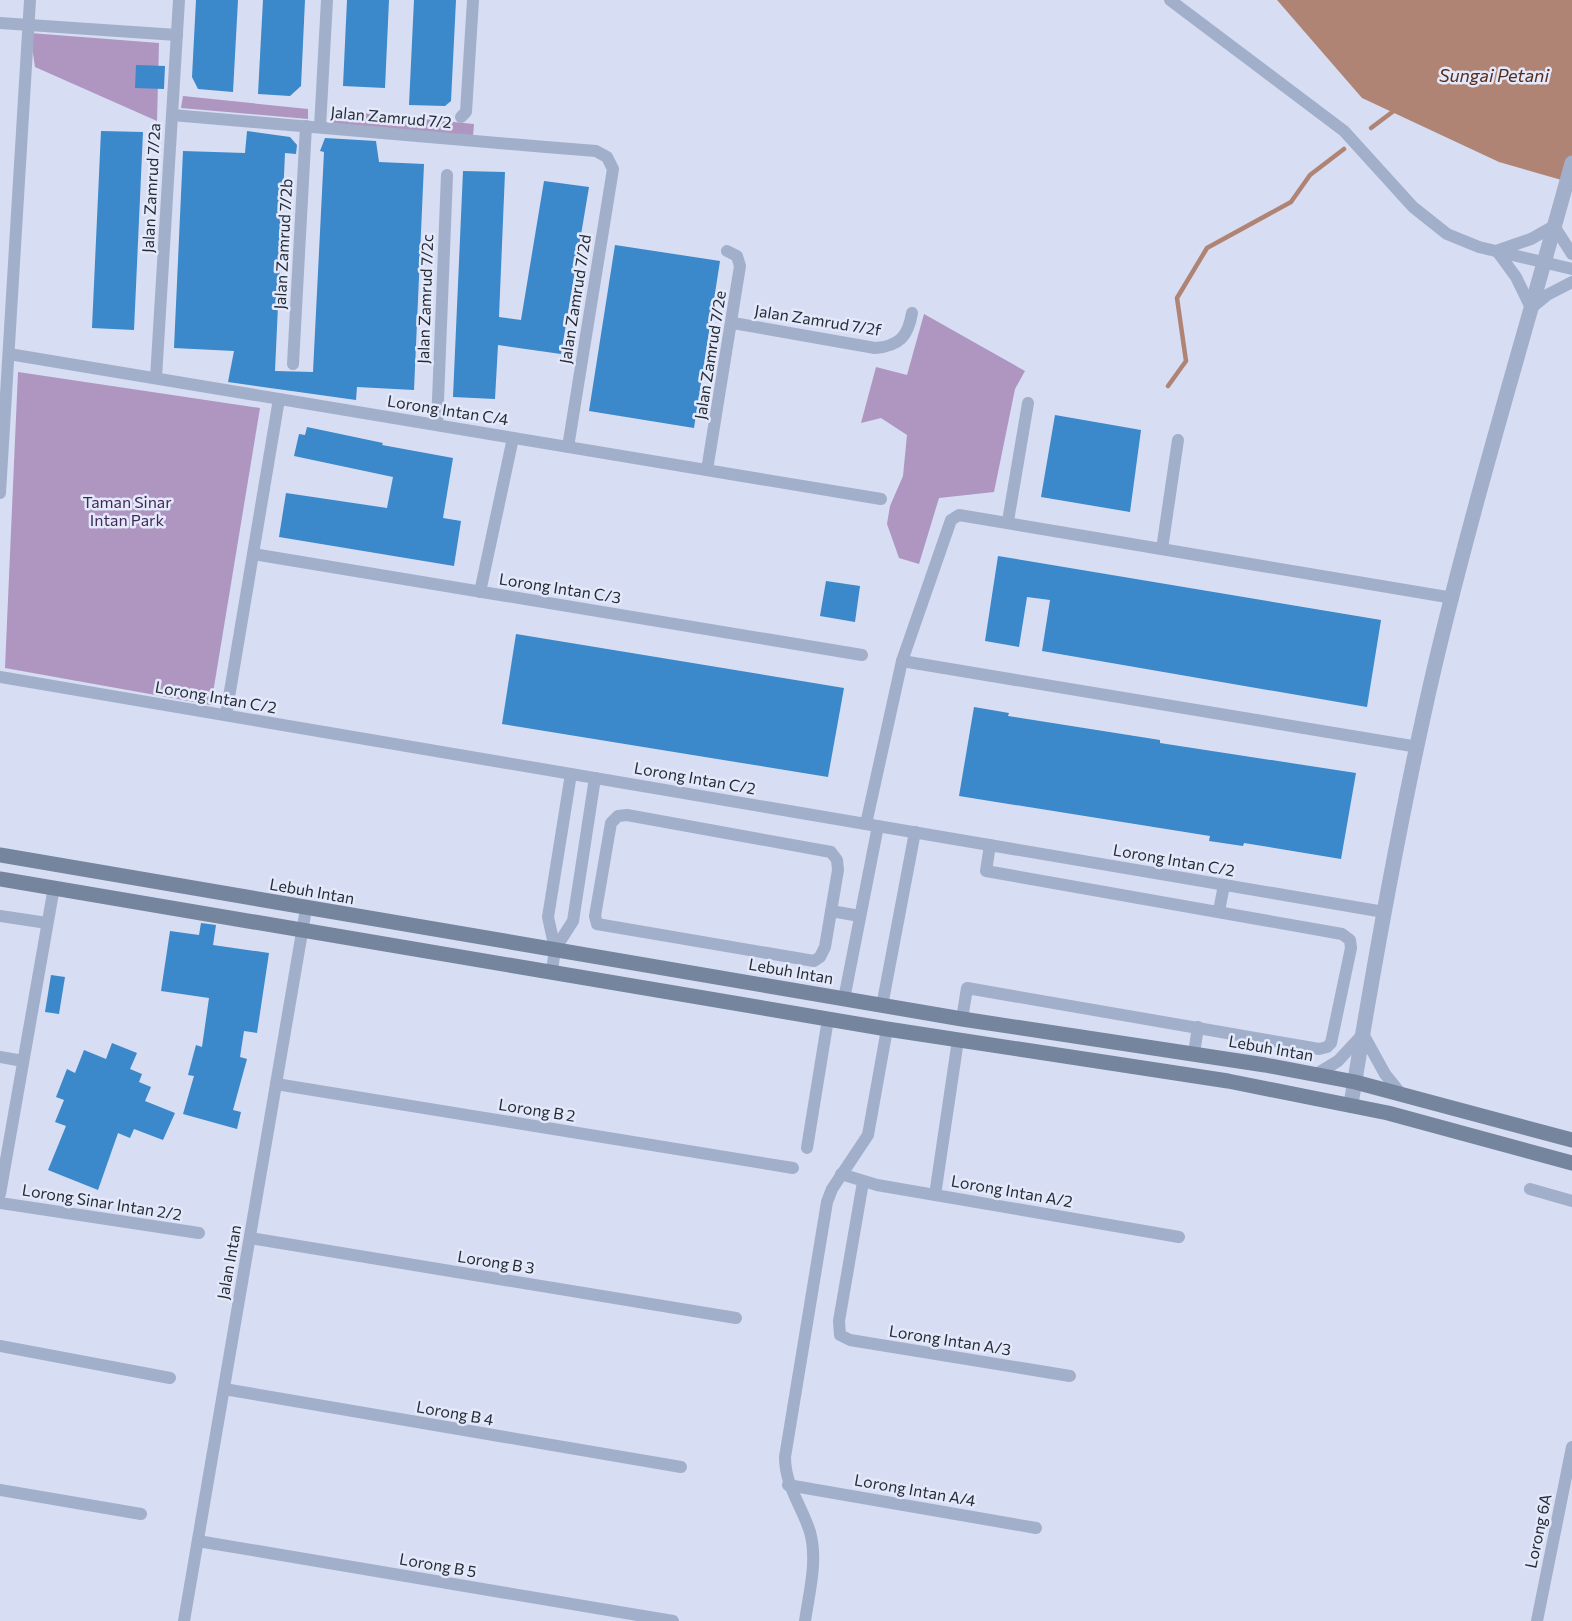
<svg xmlns="http://www.w3.org/2000/svg" width="1572" height="1621" viewBox="0 0 1572 1621" font-family="Commissioner,sans-serif">
  <style>
    .green { fill: #ae96c1 }
    .water { fill: #b08474 }
    .lines { fill: none; stroke-linecap: round; stroke-linejoin: round }
    .stream { stroke: #b08474; stroke-width: 4.5 }
    .building { fill: #3b88cb }
    .minor { stroke: #a2afca; stroke-width: 12 }
    .tertiary { stroke: #a2afca; stroke-width: 15 }
    .secondary { stroke: #74859d; stroke-width: 15 }
    .labels { text-anchor: middle; stroke-width: 5; stroke-linejoin: round; paint-order: stroke }
    .street-label { font-size: 16px; fill: #252c34; stroke: #e3e8fa }
    .park-label { font-size: 16px; fill: #422854; stroke: #e3e8fa }
    .water-label { font-size: 18px; font-style: italic; fill: #572b19; stroke: #e3e8fa }
  </style>
  <rect width="100%" height="100%" fill="#d7ddf2"/>
  <g class="green">
    <polygon points="30,33 159,43 157,121 35,67"/>
    <polygon points="183,96 308,109 308,119 181,108"/>
    <polygon points="330,110 474,124 473,136 330,123"/>
    <polygon points="924,314 1025,371 1015,389 994,492 939,498 919,564 899,558 887,524 890,506 903,476 907,435 881,418 861,423 876,367 907,375"/>
    <polygon points="18,372 260,408 211,705 5,668"/>
  </g>
  <polygon class="water" points="1277,0 1572,0 1572,183 1499,162 1362,98"/>
  <g class="lines">
    <g class="stream">
      <polyline points="1371,128 1395,110"/>
      <polyline points="1168,386 1186,361 1177,298 1207,248 1291,202 1310,175 1344,149"/>
    </g>
  </g>
  <g class="building">
    <polygon points="196,0 238,0 233,92 198,89 192,77"/>
    <polygon points="263,0 305,0 301,86 290,96 258,94"/>
    <polygon points="347,0 389,0 385,88 343,86"/>
    <polygon points="414,0 456,0 451,101 445,106 409,105"/>
    <polygon points="136,65 165,66 164,89 135,88"/>
    <polygon points="101,131 143,132 134,330 92,328"/>
    <polygon points="247,131 290,137 297,145 296,154 285,153 275,371 313,372 324,152 320,151 325,138 376,141 379,162 424,164 414,390 357,387 356,400 228,382 234,351 174,348 183,151 245,153"/>
    <polygon points="463,171 505,172 499,317 521,320 544,181 589,187 561,354 498,345 495,399 453,397"/>
    <polygon points="615,245 720,261 694,428 589,411"/>
    <polygon points="1055,415 1141,430 1130,512 1041,497"/>
    <polygon points="307,427 383,443 382,445 453,458 443,518 461,521 454,566 279,537 286,493 387,508 393,477 294,456 299,434 305,435"/>
    <polygon points="998,556 1381,620 1367,707 1042,651 1050,600 1027,597 1019,647 985,641"/>
    <polygon points="826,581 860,586 855,622 820,616"/>
    <polygon points="516,634 844,688 828,777 502,724"/>
    <polygon points="974,707 1009,713 1008,716 1160,740 1160,743 1356,773 1341,859 1244,843 1243,846 1209,841 1210,836 959,796"/>
    <polygon points="201,923 216,925 213,945 269,953 257,1033 244,1031 240,1057 247,1059 233,1110 241,1112 237,1129 183,1114 194,1076 188,1075 196,1045 202,1047 209,998 161,991 170,931 199,935"/>
    <polygon points="51,975 65,977 59,1014 45,1012"/>
    <polygon points="112,1043 137,1053 130,1069 142,1074 139,1082 151,1087 145,1101 175,1113 163,1140 134,1129 130,1138 118,1133 98,1190 48,1170 66,1126 55,1122 64,1100 56,1097 67,1069 75,1073 84,1050 106,1059"/>
  </g>
  <g class="lines">
    <g class="minor">
      <polyline points="1170,0 1344,131 1413,207 1447,234 1479,247 1572,269"/>
      <polyline points="0,23 177,35"/>
      <polyline points="172,115 546,147 596,151 607,157 613,169 568,447"/>
      <polyline points="461,117 466,112 473,0"/>
      <polyline points="320,127 327,0"/>
      <polyline points="1499,250 1531,239 1554,226 1572,254"/>
      <polyline points="1497,251 1516,277 1531,308 1547,295 1572,282"/>
      <path d="M733 323 875 348C899 346 908 337 912 313"/>
      <polyline points="9,354 881,499"/>
      <polyline points="293,364 306,126"/>
      <polyline points="156,378 179,0"/>
      <polyline points="437,425 447,175"/>
      <polyline points="707,470 740,266 737,256 727,251"/>
      <polyline points="0,493 30,0"/>
      <polyline points="1008,521 1028,403"/>
      <polyline points="1162,549 1178,440"/>
      <polyline points="253,554 862,655"/>
      <polyline points="480,592 513,438"/>
      <polyline points="902,661 1418,747"/>
      <polyline points="0,677 1384,912"/>
      <polyline points="226,715 279,399"/>
      <polygon points="627,815 831,852 837,860 838,870 825,947 820,957 814,961 597,924 595,916 611,823 618,816"/>
      <polyline points="866,824 902,661 951,520 959,515 1453,598"/>
      <polyline points="831,911 860,916"/>
      <polyline points="1219,911 1224,885"/>
      <polyline points="0,916 47,923"/>
      <polyline points="555,949 573,921 595,778"/>
      <polyline points="552,971 555,949 548,917 571,774"/>
      <polyline points="844,999 878,826"/>
      <polyline points="882,1006 915,832"/>
      <polyline points="962,1019 967,988 1319,1049 1327,1047 1331,1043 1351,948 1350,940 1342,934 986,871 990,845"/>
      <polyline points="1194,1053 1198,1027"/>
      <polyline points="0,1057 23,1061"/>
      <polyline points="1315,1075 1338,1061 1363,1034 1385,1074 1401,1094"/>
      <polyline points="276,1084 793,1168"/>
      <polyline points="807,1148 828,1019"/>
      <polyline points="841,1174 877,1185 1179,1237"/>
      <polyline points="863,1182 839,1321 840,1335 850,1340 1070,1376"/>
      <polyline points="1530,1189 1572,1201"/>
      <polyline points="0,1194 54,887"/>
      <polyline points="935,1195 958,1040"/>
      <polyline points="0,1203 199,1233"/>
      <polyline points="250,1238 736,1318"/>
      <polyline points="0,1346 170,1378"/>
      <polyline points="224,1389 681,1467"/>
      <polyline points="788,1485 1036,1528"/>
      <polyline points="0,1490 141,1514"/>
      <polyline points="198,1541 673,1621"/>
      <polyline points="184,1621 306,909"/>
      <path d="M805 1621C809 1593 818 1561 810 1532 802 1506 785 1486 785 1457L827 1202 832 1189 868 1135 887 1029"/>
      <polyline points="1537,1621 1572,1447"/>
    </g>
    <path class="tertiary" d="M1351 1104C1375 958 1401 810 1435 665 1475 496 1526 330 1572 163"/>
    <g class="secondary">
      <polyline points="0,855 962,1019 1265,1065 1355,1082 1572,1140"/>
      <polyline points="0,879 887,1029 1228,1081 1388,1113 1572,1163"/>
    </g>
  </g>
  <g class="labels">
    <g class="street-label">
      <text transform="translate(391 117) rotate(5)" y="6">Jalan Zamrud 7/2</text>
      <text transform="translate(151 188) rotate(-87)" y="6">Jalan Zamrud 7/2a</text>
      <text transform="translate(283 244) rotate(-87)" y="6">Jalan Zamrud 7/2b</text>
      <text transform="translate(425 299) rotate(-88)" y="6">Jalan Zamrud 7/2c</text>
      <text transform="translate(575 299) rotate(-81)" y="6">Jalan Zamrud 7/2d</text>
      <text transform="translate(818 320) rotate(9)" y="6">Jalan Zamrud 7/2f</text>
      <text transform="translate(710 355) rotate(-81)" y="6">Jalan Zamrud 7/2e</text>
      <text transform="translate(448 410) rotate(9)" y="6">Lorong Intan C/4</text>
      <text transform="translate(560 588) rotate(9)" y="6">Lorong Intan C/3</text>
      <text transform="translate(216 697) rotate(10)" y="6">Lorong Intan C/2</text>
      <text transform="translate(695 778) rotate(10)" y="6">Lorong Intan C/2</text>
      <text transform="translate(1174 860) rotate(10)" y="6">Lorong Intan C/2</text>
      <text transform="translate(312 891) rotate(10)" y="6">Lebuh Intan</text>
      <text transform="translate(791 971) rotate(10)" y="6">Lebuh Intan</text>
      <text transform="translate(1271 1048) rotate(10)" y="6">Lebuh Intan</text>
      <text transform="translate(537 1110) rotate(9)" y="6">Lorong B 2</text>
      <text transform="translate(1012 1191) rotate(10)" y="6">Lorong Intan A/2</text>
      <text transform="translate(102 1202) rotate(9)" y="6">Lorong Sinar Intan 2/2</text>
      <text transform="translate(229 1262) rotate(-80)" y="6">Jalan Intan</text>
      <text transform="translate(496 1262) rotate(9)" y="6">Lorong B 3</text>
      <text transform="translate(950 1340) rotate(9)" y="6">Lorong Intan A/3</text>
      <text transform="translate(455 1413) rotate(10)" y="6">Lorong B 4</text>
      <text transform="translate(915 1490) rotate(10)" y="6">Lorong Intan A/4</text>
      <text transform="translate(1538 1531) rotate(-78)" y="6">Lorong 6A</text>
      <text transform="translate(438 1565) rotate(10)" y="6">Lorong B 5</text>
    </g>
    <g class="park-label">
      <text x="127" y="508">Taman Sinar<tspan x="127" dy="18">Intan Park</tspan></text>
    </g>
    <g class="water-label">
      <text x="1494" y="82">Sungai Petani</text>
    </g>
  </g>
</svg>
